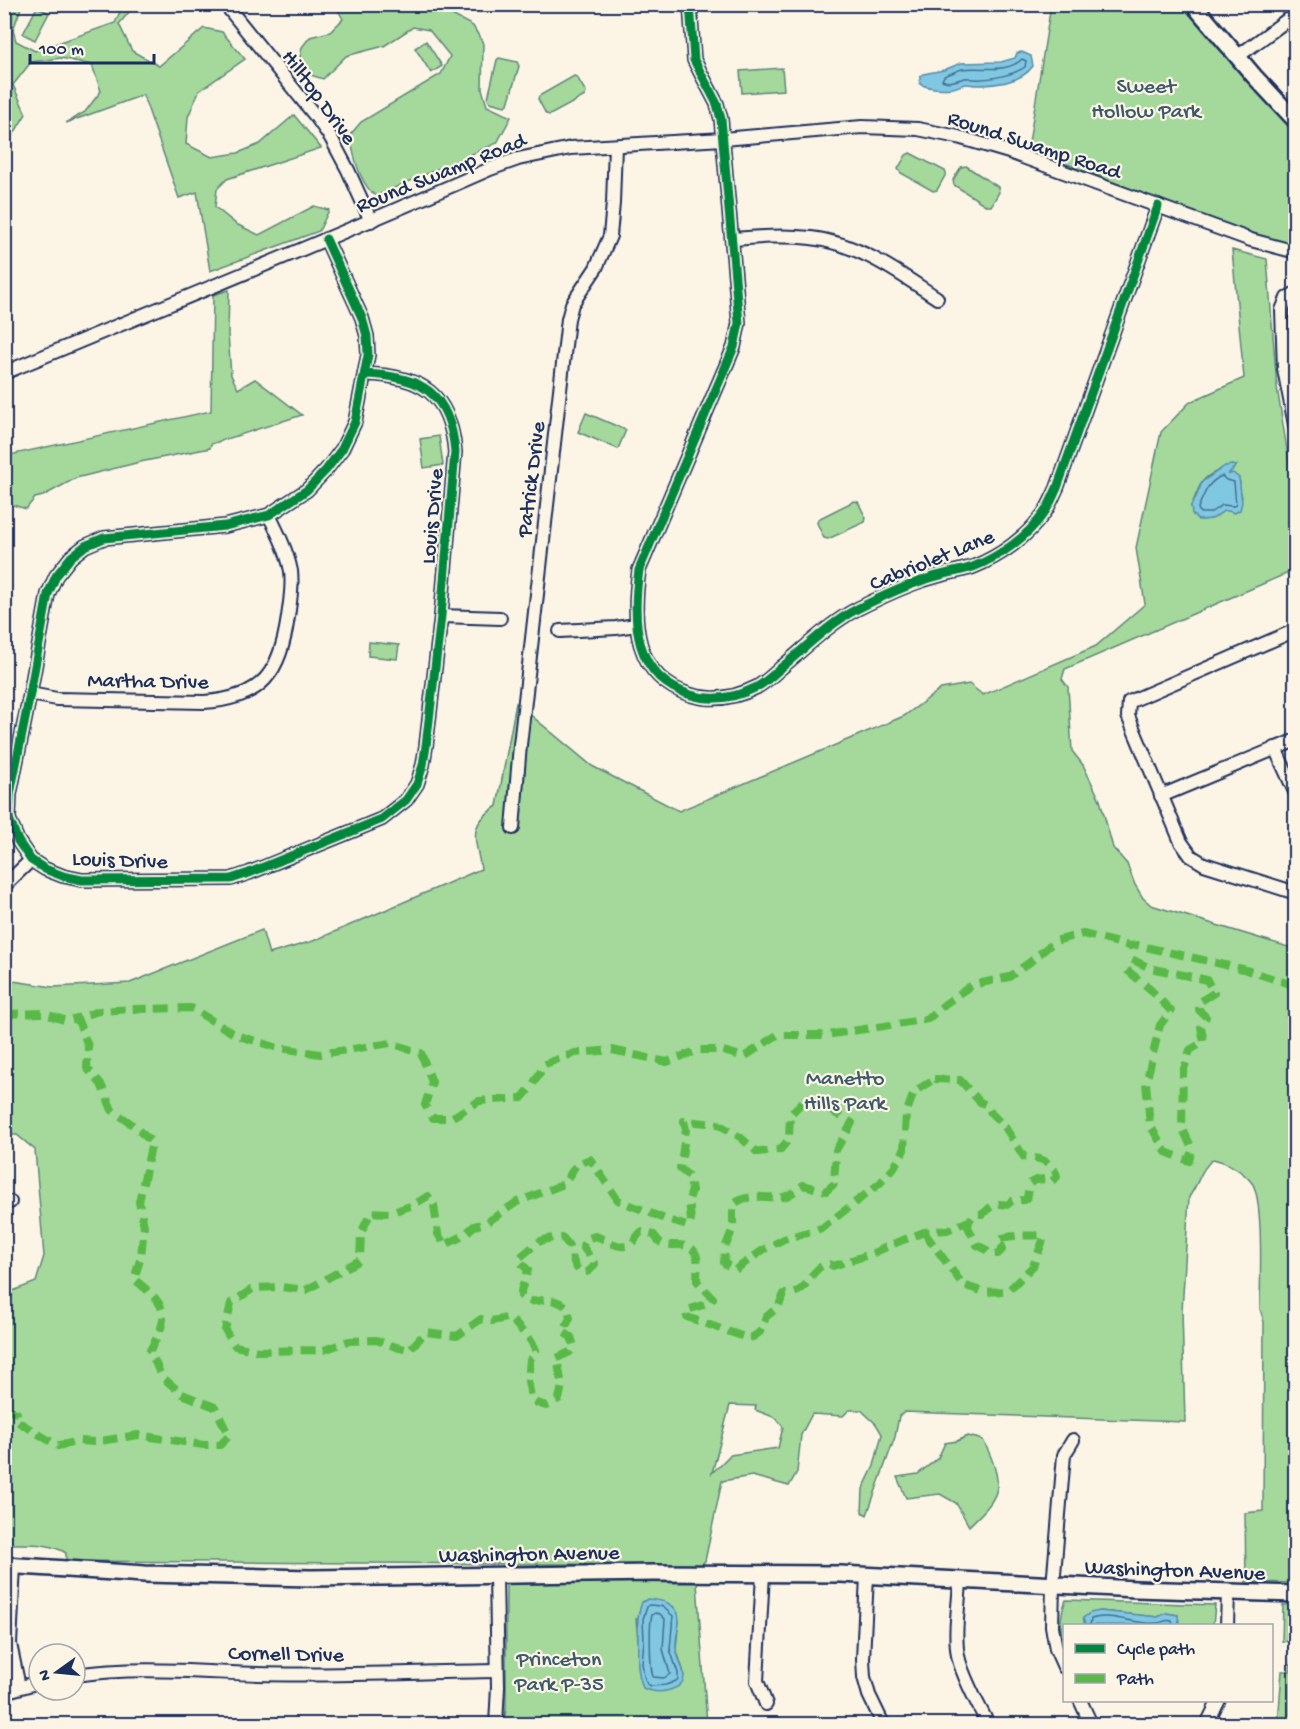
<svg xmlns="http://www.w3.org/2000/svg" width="1300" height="1729" viewBox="0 0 1300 1729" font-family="'Gochi Hand',sans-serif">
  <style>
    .green { fill: #a4d99b; stroke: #60847c; stroke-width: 1.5; fill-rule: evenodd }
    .water { fill: #80c8e1; stroke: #588bad; stroke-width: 1.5 }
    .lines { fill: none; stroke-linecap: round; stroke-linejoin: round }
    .shore { stroke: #436c92; stroke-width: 1.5 }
    .minor-casing { stroke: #1b2f5e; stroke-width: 16 }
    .major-casing { stroke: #1b2f5e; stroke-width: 20 }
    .minor { stroke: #fcf5e5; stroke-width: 12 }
    .major { stroke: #fcf5e5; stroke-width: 15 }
    .quiet { stroke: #58b947; stroke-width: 8; stroke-dasharray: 15 8; stroke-linecap: butt }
    .cycleway-casing { stroke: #fcf5e5; stroke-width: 13 }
    .cycleway { stroke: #00873e; stroke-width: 9 }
    .labels { text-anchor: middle; stroke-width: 4.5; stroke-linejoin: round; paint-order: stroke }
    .park-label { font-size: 22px; fill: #3d5a6d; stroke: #fcf5e5 }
    .street-label { font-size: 22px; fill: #1b2f5e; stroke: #fcf5e5 }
  </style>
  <rect width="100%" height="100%" fill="#fcf5e5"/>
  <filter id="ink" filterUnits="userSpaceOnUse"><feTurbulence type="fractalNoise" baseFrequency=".0167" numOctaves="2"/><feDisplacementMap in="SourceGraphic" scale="12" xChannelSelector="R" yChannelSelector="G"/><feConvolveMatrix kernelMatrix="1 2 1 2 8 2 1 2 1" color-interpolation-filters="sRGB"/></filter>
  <g filter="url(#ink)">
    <g class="green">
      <polygon points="8,5 22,5 13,30 16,41 35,51 115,23 123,5 135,5 119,24 132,51 159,66 204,28 222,32 245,59 199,91 188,117 186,144 212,157 238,153 260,144 294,115 321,148 227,179 217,189 215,207 236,224 259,235 314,206 329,210 319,231 210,271 197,192 179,198 143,95 66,123 85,112 101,91 92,65 61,58 31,62 13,85 26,114 7,145 4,126 4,8"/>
      <path d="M335 5H433L473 26 483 43 482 89 487 106 511 117 497 143 376 196C359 184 353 154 350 135L361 122 441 74 450 56 429 30 413 27 384 46 346 56 323 79 307 74 300 58 302 47 310 37 330 32 343 19Z"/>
      <polygon points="1051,5 1186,5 1295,131 1295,245 1282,244 1157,199 1028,149"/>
      <polygon points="37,7 49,13 35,40 23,34"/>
      <polygon points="426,41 442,66 431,73 415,48"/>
      <polygon points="499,58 517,62 519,66 508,104 505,106 490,102 488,98 497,60"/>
      <polygon points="782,68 784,90 742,93 740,71"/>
      <polygon points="574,76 577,77 586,92 585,96 550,115 546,114 538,99 539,96"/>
      <polygon points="910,153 945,171 946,174 937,190 933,191 901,173 898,169 906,155"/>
      <polygon points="966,166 998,187 999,192 991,206 987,206 954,185 953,180 961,167"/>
      <path d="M1232 250 1267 259 1277 387 1295 500V570L1065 669 1062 679 1068 687 1072 751 1083 765 1100 800 1113 848 1127 864 1135 885 1143 898 1151 905 1295 949V1583L1246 1582 1245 1513 1263 1511 1264 1322 1260 1309C1260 1286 1264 1199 1252 1183 1243 1171 1227 1162 1213 1159 1200 1170 1199 1183 1189 1197L1182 1311 1185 1422 905 1412 899 1416 895 1437 867 1515 862 1512 863 1489 874 1466 882 1434 876 1424 861 1410H849L843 1416 812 1414 801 1435 797 1472 789 1486 752 1476 722 1481 705 1561 699 1566 692 1567 688 1565 66 1561V1553C50 1543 31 1544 13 1544L5 1552V1294L36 1282 44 1256 35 1150 17 1135H5V975L13 981 53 987 130 983 262 930 269 954 313 941 481 869C476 839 466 826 497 806L516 703 592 766 679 811 904 716 941 689 969 684 983 695 1096 646 1145 604 1136 548 1161 432 1190 402 1244 378ZM1236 466 1227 475 1240 482 1239 487 1242 497 1227 510 1191 506C1195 499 1197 490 1201 484 1208 472 1224 469 1236 466ZM730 1405 756 1406 755 1410 776 1418 783 1427 778 1448 730 1455 712 1473Z"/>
      <polygon points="229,290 228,334 231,375 238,389 255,379 302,415 211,444 210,448 140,462 76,478 43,496 35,498 26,509 10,504 5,507 5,456 211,411 213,295"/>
      <polygon points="586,413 626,430 618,449 578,432"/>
      <polygon points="439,436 443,465 424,468 420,439"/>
      <polygon points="854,501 858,502 866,518 865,522 828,539 824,538 817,523 818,519"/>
      <polygon points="369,642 399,645 397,659 368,656"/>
      <path d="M968 1436 983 1440C990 1453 1001 1478 996 1492 992 1505 979 1516 969 1526L956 1503 940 1494 906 1498 897 1477 918 1474 938 1458 945 1443 957 1441Z"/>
      <path d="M613 1582 697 1583 707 1724H504L506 1708V1584ZM636 1619 679 1621 676 1648 684 1673 638 1640Z"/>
      <path d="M1066 1600 1215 1605 1213 1625H1179L1178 1615 1166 1613 1158 1617 1100 1611 1083 1618 1085 1625 1064 1626V1647C1059 1632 1060 1614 1066 1600Z"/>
      <polygon points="1283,1605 1295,1605 1295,1724 1278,1724 1282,1671 1290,1671 1293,1642 1282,1641"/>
    </g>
    <g class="water">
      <path d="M1022 52 1031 56 1033 66C1022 82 995 85 976 85 973 85 970 84 967 84 962 84 958 87 953 88 943 89 930 89 920 84V76L923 74 944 70 961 63 1001 62 1015 58 1017 53Z"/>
      <path d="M1232 465 1236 466 1227 475 1233 473 1239 478 1242 502 1240 510 1234 513C1221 508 1224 512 1214 518 1209 520 1203 520 1198 520L1192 514 1191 506 1197 495 1202 482 1225 466Z"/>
      <path d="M648 1599C661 1600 679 1603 679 1620 679 1629 675 1638 676 1648 678 1665 696 1682 670 1690 661 1693 652 1692 643 1688 636 1670 638 1659 638 1640 638 1622 636 1620 642 1602Z"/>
      <polygon points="1100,1611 1158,1617 1166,1613 1178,1615 1179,1625 1085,1625 1083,1618 1090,1613"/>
    </g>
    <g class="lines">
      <g class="shore">
        <path d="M1022 59 1026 61 1025 67C1013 75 989 80 974 79 966 79 974 77 965 78 956 80 950 84 942 80L944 76C950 74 956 71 962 69 981 66 1007 74 1022 59Z"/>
        <path d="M1222 476 1226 480 1234 482 1236 505 1233 506 1222 505 1210 513H1200L1198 508C1204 495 1207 482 1222 476Z"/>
        <polygon points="649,1605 662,1606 673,1616 670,1649 678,1673 678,1679 676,1681 666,1685 651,1686 647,1684 644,1676 642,1663 644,1640 643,1619 647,1607"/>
        <path d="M655 1613 660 1614 665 1619 663 1649 670 1674 664 1678 653 1677C650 1668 649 1623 652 1615Z"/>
        <path d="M1090 1626 1091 1619C1113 1612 1136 1626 1158 1623 1165 1622 1165 1619 1172 1621L1173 1626"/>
      </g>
      <g class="minor-casing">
        <g id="minor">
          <polyline points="225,4 317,118 331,138 348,170 371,221"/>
          <path d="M690 4 694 60 717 104 721 119 739 323 734 347 639 570C632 621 633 677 691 695 714 702 735 698 757 687 766 682 774 674 782 667 806 647 830 623 857 609 879 598 902 587 924 580 940 574 957 572 973 567 1001 556 1027 537 1044 513 1050 505 1053 496 1057 488L1158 206"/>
          <polyline points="1237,57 1287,20 1296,18"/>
          <path d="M326 239 362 318 367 336 368 355 355 422 342 449 326 470 307 490 269 515 225 526 104 538 85 546 71 557 56 576 48 594 30 694 10 794 9 819 18 841 31 860 45 869 63 876 82 880 231 879 249 873 382 819 406 800 417 784 423 765 426 746 441 616 455 452C450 393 422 376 365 374"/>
          <path d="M732 239C758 237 785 235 811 238 858 243 899 273 937 298"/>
          <polyline points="1296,293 1287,298 1282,310 1284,369 1296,430"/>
          <path d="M4 373C166 305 329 240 490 169L518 159 571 148 723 139 862 127 918 129 958 137 1009 152 1251 240 1296 252"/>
          <polyline points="441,616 500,618"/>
          <polyline points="1296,630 1129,702 1128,716 1181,842 1191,856 1204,864 1296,893"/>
          <polyline points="560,631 616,628 636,625"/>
          <path d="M30 694 57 699 204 702C263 698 280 673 288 617 290 602 293 587 291 571 287 551 278 533 269 515"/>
          <polyline points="1275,748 1296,794"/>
          <polyline points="1161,796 1296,740"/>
          <polyline points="513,828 520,745 568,319 572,304 596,268 610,236 613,203 615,146"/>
          <polyline points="4,886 31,860"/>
          <polyline points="4,1202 10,1202"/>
          <polyline points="14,1566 10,1644 19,1687"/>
          <polyline points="763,1574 757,1681 766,1704"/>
          <polyline points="867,1576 863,1659 864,1677 869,1695 883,1724"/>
          <path d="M960 1581C959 1605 953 1637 959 1660 965 1682 978 1704 988 1724"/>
          <polyline points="1227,1626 1228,1592"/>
          <polyline points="1064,1667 1056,1649 1052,1626 1053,1586 1064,1455 1073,1440"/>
          <path d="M75 1675C136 1666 197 1672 258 1674 338 1676 418 1672 497 1671"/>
          <polyline points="4,1692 39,1682"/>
          <polyline points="1080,1700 1091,1724"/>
          <polyline points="496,1724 498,1687 496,1575"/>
          <polyline points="1207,1724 1219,1700"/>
        </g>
      </g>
      <g class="major-casing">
        <g id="major">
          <polyline points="1193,4 1254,76 1296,121"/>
          <polyline points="4,1565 145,1574 311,1578 654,1573 840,1574 1136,1589 1296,1594"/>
        </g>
      </g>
      <use href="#minor" class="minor"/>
      <use href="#major" class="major"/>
      <g class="quiet">
        <polyline points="1127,970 1150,989 1171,1011 1160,1025 1146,1083 1150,1125 1166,1152 1189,1161 1192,1149 1182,1127 1183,1072 1190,1050 1204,1042 1201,1027 1206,1017 1199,1010 1199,1002 1214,993 1207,980 1150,968 1131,959"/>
        <polyline points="4,1014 42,1013 67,1021 77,1018"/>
        <path d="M934 1079 960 1080 980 1102 987 1105 991 1113 1005 1127 1024 1157C1028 1158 1031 1157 1035 1158 1045 1159 1056 1167 1057 1177L1052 1181C1045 1178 1035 1179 1029 1184L1027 1198 1024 1200 1012 1201 1007 1205C996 1202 991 1206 983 1214H978L973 1216 969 1221 947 1230 924 1232 898 1242 871 1254 833 1266 830 1264C813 1265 811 1282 800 1290 795 1293 789 1294 784 1294L778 1307 766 1317 760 1332 753 1337 747 1338 687 1317 686 1313 687 1310 710 1303 713 1298 697 1281C697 1274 698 1262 697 1257 691 1237 671 1250 660 1242 658 1241 655 1236 654 1235L641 1232C636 1236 635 1241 631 1244 622 1251 604 1239 596 1236 588 1238 584 1239 583 1247L595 1264C592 1269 589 1273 583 1272 572 1269 573 1254 569 1246 569 1245 564 1239 563 1238 537 1237 538 1244 519 1258V1261L528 1270 521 1291V1296C529 1304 534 1301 544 1300 553 1299 560 1302 567 1307L570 1318 563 1332 571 1337 574 1346 570 1352 557 1358 562 1386 559 1399 546 1406 537 1403 531 1396 528 1381 530 1360 536 1350 531 1341 512 1320 506 1318 492 1321 481 1319 457 1336 426 1332 409 1350 396 1347 376 1340 349 1341 324 1350 259 1351 235 1346 225 1330 231 1303 254 1288 281 1287 306 1290 360 1260 361 1233 371 1212 390 1213 413 1205 428 1196 434 1205 438 1234 445 1245 463 1236 474 1226 486 1223 517 1202 564 1184 576 1165 590 1159 618 1200 665 1219 687 1226 691 1221 689 1200 692 1190 689 1176 680 1169 686 1130 684 1121 718 1124 740 1137 757 1152 780 1150 789 1139 790 1115 807 1097 852 1123 836 1150 834 1184 826 1191 803 1185C798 1189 790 1196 783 1197 766 1199 747 1192 733 1205V1228L725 1248 724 1263 735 1270 763 1250 784 1239 822 1228 879 1184 893 1169 904 1150 906 1114 914 1092Z"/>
        <path d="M924 1232 963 1285 984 1292 1008 1291 1033 1266 1044 1238 1041 1235C1032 1236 1023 1235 1015 1236 1009 1236 1004 1238 999 1239V1243L1002 1246V1250L998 1254H990L985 1249 977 1245 968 1227 969 1221"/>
        <path d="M4 1409 17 1413V1421L58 1446 78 1441 94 1442 138 1435 203 1445H220L229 1436 215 1407 182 1394 161 1376 150 1350C172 1313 166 1305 134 1279L141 1257 144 1226 139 1202 152 1142 129 1122 112 1110 101 1084 87 1068 88 1046 77 1018 99 1011 135 1009 191 1008 236 1035 275 1047 320 1054 391 1043 421 1053 432 1082 425 1105 433 1118H451L479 1101 522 1098 532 1086 545 1064 575 1053 612 1050 667 1062 699 1050H720L744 1057 777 1035H827L928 1019 945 1004 972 985 1009 977 1030 962 1055 941 1083 934 1130 946 1137 945 1243 969 1296 986"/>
      </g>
      <g class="cycleway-casing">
        <g id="cycleway">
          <path d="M690 4 694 60 717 104 721 119 739 323 734 347 639 570C632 621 633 677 691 695 714 702 735 698 757 687 766 682 774 674 782 667 806 647 830 623 857 609 879 598 902 587 924 580 940 574 957 572 973 567 1001 556 1027 537 1044 513 1050 505 1053 496 1057 488L1158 206"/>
          <path d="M326 239 362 318 367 336 368 355 355 422 342 449 326 470 307 490 269 515 225 526 104 538 85 546 71 557 56 576 48 594 30 694 10 794 9 819 18 841 31 860 45 869 63 876 82 880 231 879 249 873 382 819 406 800 417 784 423 765 426 746 441 616 455 452C450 393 422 376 365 374"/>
        </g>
      </g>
      <use href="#cycleway" class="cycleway"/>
    </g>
  </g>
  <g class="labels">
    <g class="park-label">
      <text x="1146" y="92">Sweet<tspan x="1146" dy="25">Hollow Park</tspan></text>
      <text x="845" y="1084">Manetto<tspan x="845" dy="25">Hills Park</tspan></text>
      <text x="559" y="1665">Princeton<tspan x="559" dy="25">Park P-35</tspan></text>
    </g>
    <g class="street-label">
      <text transform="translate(321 96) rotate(54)" y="8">Hilltop Drive</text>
      <text transform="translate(1035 143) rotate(18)" y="8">Round Swamp Road</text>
      <text transform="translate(440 171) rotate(-22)" y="8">Round Swamp Road</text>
      <text transform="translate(529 479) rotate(-83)" y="8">Patrick Drive</text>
      <text transform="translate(430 516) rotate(-85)" y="8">Louis Drive</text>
      <text transform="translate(931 558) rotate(-22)" y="8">Cabriolet Lane</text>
      <text transform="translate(148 679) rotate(1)" y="8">Martha Drive</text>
      <text transform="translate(120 858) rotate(2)" y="8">Louis Drive</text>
      <text transform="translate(529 1552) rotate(-1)" y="8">Washington Avenue</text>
      <text transform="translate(1175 1568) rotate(2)" y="8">Washington Avenue</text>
      <text transform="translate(286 1652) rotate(1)" y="8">Cornell Drive</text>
    </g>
  </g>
  <rect width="1300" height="1729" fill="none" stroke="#fcf5e5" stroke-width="24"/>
  <rect x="12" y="12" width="1276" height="1705" fill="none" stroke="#1b2f5e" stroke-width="2" filter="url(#ink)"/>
  <rect x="1063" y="1624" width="210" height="78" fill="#fcf5e5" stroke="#a2a6af" stroke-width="1.5"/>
  <rect x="1075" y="1644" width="30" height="9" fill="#00873e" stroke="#a2a6af" stroke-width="1.5"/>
  <text x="1117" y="1654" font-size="18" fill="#1b2f5e">Cycle path</text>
  <rect x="1075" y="1674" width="30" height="9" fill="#58b947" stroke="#a2a6af" stroke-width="1.5"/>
  <text x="1117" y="1684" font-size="18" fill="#1b2f5e">Path</text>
  <g transform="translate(57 1672) rotate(255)"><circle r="28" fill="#fcf5e5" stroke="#a2a6af" stroke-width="1.5"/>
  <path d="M0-4.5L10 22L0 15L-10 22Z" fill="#1b2f5e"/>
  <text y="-9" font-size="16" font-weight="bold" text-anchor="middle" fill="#1b2f5e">N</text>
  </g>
  <path d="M30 54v9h124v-9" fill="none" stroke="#1b2f5e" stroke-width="3"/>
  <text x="39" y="54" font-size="18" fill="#1b2f5e" stroke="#fcf5e5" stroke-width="4.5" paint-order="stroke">100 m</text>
</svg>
